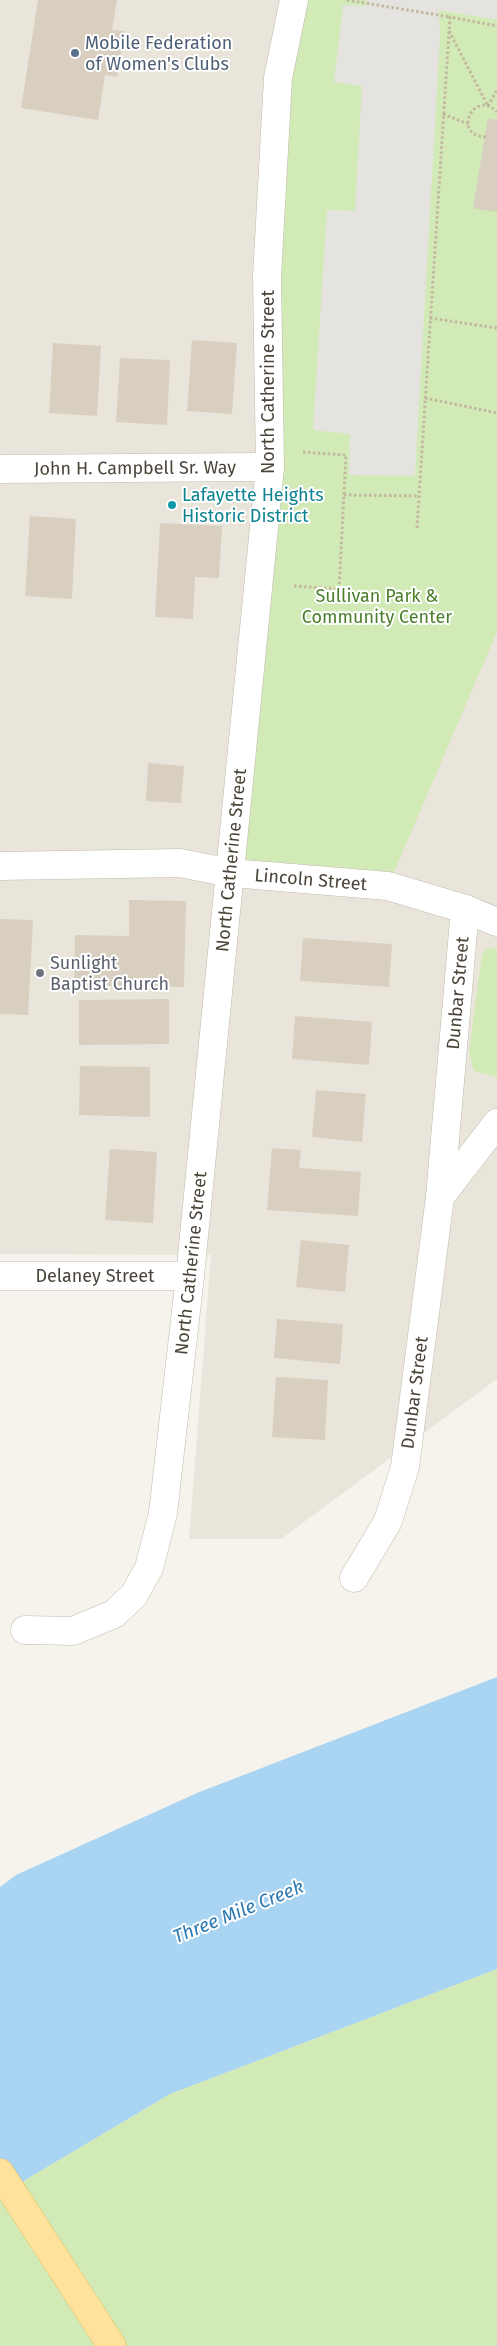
<svg xmlns="http://www.w3.org/2000/svg" width="497" height="2346" viewBox="0 0 497 2346" font-family="'Fira Sans',sans-serif">
  <style>
    .residential { fill: #eae5da }
    .green { fill: #d2eab5 }
    .parking { fill: #e5e3e0 }
    .water { fill: #a9d4f2 }
    .building { fill: #d8cfc1 }
    .lines { fill: none; stroke-linecap: round; stroke-linejoin: round }
    .minor-casing { stroke: #c2bbae; stroke-width: 29 }
    .major-casing { stroke: #e6c16a; stroke-width: 29 }
    .path { stroke: #c4b79f; stroke-width: 3; stroke-dasharray: 2.5 2.5; stroke-linecap: butt }
    .minor { stroke: #fff; stroke-width: 28 }
    .major { stroke: #ffe39c; stroke-width: 28 }
    .service-dot { fill: #5c6f8a; stroke: #fff; stroke-width: 2 }
    .culture-dot { fill: #0f9aa8; stroke: #fff; stroke-width: 2 }
    .worship-dot { fill: #6b7280; stroke: #fff; stroke-width: 2 }
    .labels { text-anchor: middle; stroke-width: 4; stroke-linejoin: round; paint-order: stroke }
    .service-label { font-size: 18px; fill: #4e5e75; stroke: #fff; text-anchor: start }
    .street-label { font-size: 18px; fill: #4b4439; stroke: #fff }
    .culture-label { font-size: 18px; fill: #0d838f; stroke: #fff; text-anchor: start }
    .park-label { font-size: 18px; fill: #4a7f2a; stroke: #fff }
    .worship-label { font-size: 18px; fill: #5b616d; stroke: #fff; text-anchor: start }
    .water-label { font-size: 19px; font-style: italic; fill: #2e7ab2; stroke: #fff }
  </style>
  <rect width="100%" height="100%" fill="#f6f3ec"/>
  <polygon class="residential" points="0,0 497,0 497,1379 281,1539 189,1539 211,1255 0,1254"/>
  <g class="green">
    <polygon points="294,0 497,0 497,632 388,886 231,873"/>
    <polygon points="497,948 497,1077 474,1071 469,1053 482,954 487,949"/>
    <polygon points="497,1969 497,2346 0,2346 0,2195 170,2094"/>
  </g>
  <polygon class="parking" points="367,0 497,0 497,20 439,10 440,36 415,476 349,475 350,434 313,430 327,210 355,211 362,86 334,82 343,5 366,6"/>
  <polygon class="water" points="497,1677 497,1969 170,2094 0,2195 0,1887 16,1875 197,1793"/>
  <g class="building">
    <polygon points="38,0 117,0 112,30 125,31 117,77 105,75 98,120 21,108"/>
    <polygon points="488,118 497,120 497,212 473,208"/>
    <polygon points="192,340 237,343 232,414 187,411"/>
    <polygon points="53,343 101,346 97,416 49,413"/>
    <polygon points="120,358 170,360 167,425 116,422"/>
    <polygon points="30,516 76,519 72,599 25,596"/>
    <polygon points="160,523 222,526 219,578 195,577 193,619 155,617"/>
    <polygon points="148,763 184,766 181,803 146,801"/>
    <polygon points="129,900 186,901 184,987 74,985 75,935 129,936"/>
    <polygon points="0,919 33,920 28,1015 0,1014"/>
    <polygon points="303,938 392,944 389,987 300,981"/>
    <polygon points="169,999 169,1044 79,1045 79,1000"/>
    <polygon points="295,1016 372,1022 369,1065 292,1059"/>
    <polygon points="80,1066 150,1067 150,1117 79,1115"/>
    <polygon points="316,1090 366,1094 362,1142 312,1137"/>
    <polygon points="272,1148 301,1150 299,1168 361,1172 358,1216 267,1210"/>
    <polygon points="110,1149 157,1152 153,1223 105,1220"/>
    <polygon points="301,1240 349,1245 345,1292 296,1287"/>
    <polygon points="277,1319 343,1324 340,1364 274,1358"/>
    <polygon points="276,1377 328,1380 325,1440 272,1437"/>
  </g>
  <g class="lines">
    <g class="minor-casing">
      <g id="minor">
        <path id="s1" d="M0 469 270 467"/>
        <path id="s2" d="M0 866 180 863 231 873 388 886 465 909 497 922"/>
        <polyline points="440,1197 497,1123"/>
        <path id="s3" d="M0 1276H190"/>
        <path id="s4" d="M354 1578 388 1521 405 1467 440 1197 465 909"/>
        <path id="s5" d="M25 1630 73 1631 114 1614 134 1595 149 1568 163 1513 190 1276 270 467 267 277 278 78 294 0"/>
      </g>
    </g>
    <g class="major-casing">
      <polyline id="major" points="0,2173 112,2346"/>
    </g>
    <g class="path">
      <polyline points="347,0 450,17"/>
      <polyline points="449,31 488,106"/>
      <polyline points="488,106 497,90"/>
      <polyline points="443,114 468,124"/>
      <path d="M486 137C451 136 474 88 497 112"/>
      <polyline points="430,318 497,328"/>
      <polyline points="425,398 497,413"/>
      <polyline points="344,495 419,496"/>
      <polyline points="417,528 450,17 497,26"/>
      <polyline points="294,586 339,589 346,455 303,452"/>
    </g>
    <use href="#minor" class="minor"/>
    <use href="#major" class="major"/>
  </g>
  <circle class="service-dot" cx="75" cy="53" r="5"/>
  <circle class="culture-dot" cx="172" cy="505" r="5"/>
  <circle class="worship-dot" cx="40" cy="973" r="5"/>
  <g class="labels">
    <g class="service-label">
      <text x="85" y="49">Mobile Federation<tspan x="85" dy="21">of Women's Clubs</tspan></text>
    </g>
    <g class="street-label">
      <text transform="translate(268 382) rotate(-90)" y="6">North Catherine Street</text>
      <text dy="6" stroke="none"><textPath href="#s1" startOffset="135">John H. Campbell Sr. Way</textPath></text>
      <text dy="6" stroke="none"><textPath href="#s5" startOffset="864">North Catherine Street</textPath></text>
      <text dy="6" stroke="none"><textPath href="#s2" startOffset="312">Lincoln Street</textPath></text>
      <text dy="6" stroke="none"><textPath href="#s4" startOffset="600">Dunbar Street</textPath></text>
      <text dy="6" stroke="none"><textPath href="#s5" startOffset="459">North Catherine Street</textPath></text>
      <text dy="6" stroke="none"><textPath href="#s3" startOffset="95">Delaney Street</textPath></text>
      <text dy="6" stroke="none"><textPath href="#s4" startOffset="198">Dunbar Street</textPath></text>
    </g>
    <g class="culture-label">
      <text x="182" y="501">Lafayette Heights<tspan x="182" dy="21">Historic District</tspan></text>
    </g>
    <g class="park-label">
      <text x="377" y="602">Sullivan Park &amp;<tspan x="377" dy="21">Community Center</tspan></text>
    </g>
    <g class="worship-label">
      <text x="50" y="969">Sunlight<tspan x="50" dy="21">Baptist Church</tspan></text>
    </g>
    <g class="water-label">
      <text transform="translate(238 1911) rotate(-22)" y="7">Three Mile Creek</text>
    </g>
  </g>
</svg>
